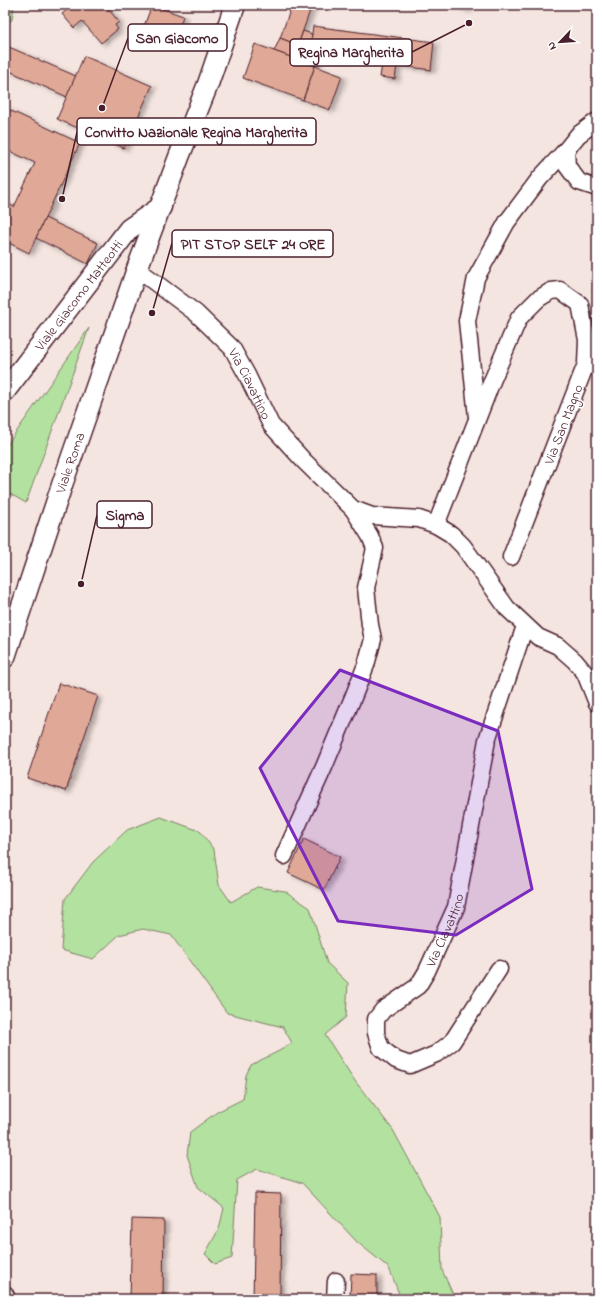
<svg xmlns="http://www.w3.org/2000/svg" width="602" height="1304" viewBox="0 0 602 1304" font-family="'Indie Flower',sans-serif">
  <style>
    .green { fill: #b2e1a0; stroke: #7e8066 }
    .building { fill: #dfa897; stroke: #4a1f2b; filter: url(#shadow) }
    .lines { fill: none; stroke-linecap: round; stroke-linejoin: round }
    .minor-casing { stroke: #4a1f2b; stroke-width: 19 }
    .tertiary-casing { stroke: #4a1f2b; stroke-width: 23 }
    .minor { stroke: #fff; stroke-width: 16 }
    .tertiary { stroke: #fff; stroke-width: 20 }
    .marked { fill: #7b2cbf; fill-opacity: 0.2; stroke: #7b2cbf; stroke-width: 3; stroke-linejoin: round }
    .labels { text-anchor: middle; stroke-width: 3; stroke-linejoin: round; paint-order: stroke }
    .street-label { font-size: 14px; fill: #4a1f2b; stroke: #fff }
    .leader { fill: none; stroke: #4a1f2b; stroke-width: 1.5 }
    .callout-dot { fill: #4a1f2b; stroke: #fff; stroke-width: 1.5 }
    .callout { fill: #fff; stroke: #4a1f2b; stroke-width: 1.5 }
    .callout-label { font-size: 15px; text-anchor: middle; font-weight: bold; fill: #4a1f2b }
  </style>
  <defs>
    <filter id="shadow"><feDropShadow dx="4.5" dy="2.5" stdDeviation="2" flood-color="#0004"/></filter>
  </defs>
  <rect width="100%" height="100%" fill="#f5e5e0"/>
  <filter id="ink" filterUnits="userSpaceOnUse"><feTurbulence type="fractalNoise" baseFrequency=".025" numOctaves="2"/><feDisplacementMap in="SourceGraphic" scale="8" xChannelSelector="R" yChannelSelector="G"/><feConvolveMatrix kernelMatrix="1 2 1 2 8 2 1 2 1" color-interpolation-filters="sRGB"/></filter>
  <g filter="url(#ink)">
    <g class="green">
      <polygon points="5,5 14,5 12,20 5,23"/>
      <polygon points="89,328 26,503 5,491 5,448"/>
      <polygon points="161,817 200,831 214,850 219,885 231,902 257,887 285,891 310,908 327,963 348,983 346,1017 325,1035 355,1081 393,1130 440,1217 442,1270 455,1299 401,1299 389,1268 357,1242 302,1183 257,1169 237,1180 232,1258 215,1264 205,1254 219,1229 224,1208 198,1187 187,1155 190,1132 217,1112 243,1099 246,1075 251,1065 279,1051 292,1043 283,1027 227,1013 171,935 143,929 119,935 93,959 61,950 65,899 93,862 127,830"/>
    </g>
    <g class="building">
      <polygon points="73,5 105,5 119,22 115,25 118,29 101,43 82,21 74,28 62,14"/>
      <polygon points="152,5 183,16 174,43 142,31"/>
      <polygon points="292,5 312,5 298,45 280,38"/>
      <polygon points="454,5 469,5 467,10"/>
      <polygon points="313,26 434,42 431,70 397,65 395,79 380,77 382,64 309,54"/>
      <polygon points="303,31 312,34 309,54 320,55 315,66 274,51 280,38 298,45"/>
      <polygon points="255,44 315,66 303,100 243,78"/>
      <polygon points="9,47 76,76 67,97 5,69 5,57"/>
      <polygon points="84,56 152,86 124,148 57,119"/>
      <polygon points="315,66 342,76 330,110 303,100"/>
      <polygon points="5,108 80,143 29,253 5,241 5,202 14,207 35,163 5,149"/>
      <polygon points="45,218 98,243 88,264 36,238"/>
      <polygon points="59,683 98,696 66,791 27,778"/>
      <polygon points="304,839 340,857 324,890 288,873"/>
      <polygon points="255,1193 281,1194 280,1299 253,1299"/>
      <polygon points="132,1219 164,1220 163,1299 130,1299"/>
      <polygon points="351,1274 377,1275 377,1299 350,1299"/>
    </g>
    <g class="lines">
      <g class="minor-casing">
        <g id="minor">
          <polyline points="566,150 567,166 579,182 597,188"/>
          <path id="s1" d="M137 269 196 313 232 348 247 375 271 425 304 461 353 509 372 516 419 519 436 525 451 534 463 546 507 608 538 637 558 646 575 661 585 673 597 703"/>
          <polyline points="477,417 467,321 476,278 507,222 540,178 566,150 578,135 597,121"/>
          <polyline points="436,525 492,381 519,318 538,299 551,291 560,290 580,304 587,340 586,364 511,557"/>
          <polyline points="284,856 324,767 354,695 366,665 373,639 370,625 366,588 375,548 370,536 353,509"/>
          <path id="s2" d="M499 969 452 1042 436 1054 410 1065 396 1060 381 1048 376 1033V1019L383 1010 418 986 427 971 456 907 487 740 525 626"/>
          <polyline points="5,1294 7,1299"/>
          <polyline points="335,1299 336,1281"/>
        </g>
      </g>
      <g class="tertiary-casing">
        <g id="tertiary">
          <path id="s3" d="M5 391 129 229 161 207"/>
          <path id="s4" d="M5 657 63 482 137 269 179 157 208 84 235 5"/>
        </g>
      </g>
      <use href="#minor" class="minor"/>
      <use href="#tertiary" class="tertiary"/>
    </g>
  </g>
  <path class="marked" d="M340 670 498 731 532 889 456 935 338 921 260 768Z"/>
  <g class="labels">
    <g class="street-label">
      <text dy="5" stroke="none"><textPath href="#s3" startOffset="121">Viale Giacomo Matteotti</textPath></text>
      <text dy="5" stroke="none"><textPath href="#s1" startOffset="164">Via Ciavattino</textPath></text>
      <text transform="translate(563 424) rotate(-69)" y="5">Via San Magno</text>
      <text dy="5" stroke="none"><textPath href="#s4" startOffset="205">Viale Roma</textPath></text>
      <text dy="5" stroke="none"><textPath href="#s2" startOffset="315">Via Ciavattino</textPath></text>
    </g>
  </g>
  <path class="leader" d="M102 108L128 38M469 23L412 52M62 199L77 132M152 313L172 243M81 584L97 515"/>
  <g class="callout-dot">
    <circle cx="102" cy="108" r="4"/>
    <circle cx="469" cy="23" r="4"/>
    <circle cx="62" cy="199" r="4"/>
    <circle cx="152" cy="313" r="4"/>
    <circle cx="81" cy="584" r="4"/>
  </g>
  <g class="callout">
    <rect x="128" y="24" width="99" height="27" rx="4"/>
    <rect x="290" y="39" width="122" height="27" rx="4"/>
    <rect x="77" y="118" width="239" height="27" rx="4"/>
    <rect x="172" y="230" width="161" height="27" rx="4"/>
    <rect x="97" y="501" width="55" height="27" rx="4"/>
  </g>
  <g class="callout-label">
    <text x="177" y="43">San Giacomo</text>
    <text x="351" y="57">Regina Margherita</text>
    <text x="196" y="137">Convitto Nazionale Regina Margherita</text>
    <text x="253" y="249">PIT STOP SELF 24 ORE</text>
    <text x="125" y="520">Sigma</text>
  </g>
  <rect width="602" height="1304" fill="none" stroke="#fff" stroke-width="20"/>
  <rect x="10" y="10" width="582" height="1284" fill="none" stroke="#4a1f2b" stroke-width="1.5" filter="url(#ink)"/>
  <g transform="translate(560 42) rotate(245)" stroke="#ffffff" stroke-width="3" paint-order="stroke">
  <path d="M0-3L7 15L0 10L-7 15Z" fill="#4a1f2b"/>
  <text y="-6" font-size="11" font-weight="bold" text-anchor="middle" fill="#4a1f2b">N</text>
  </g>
</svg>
